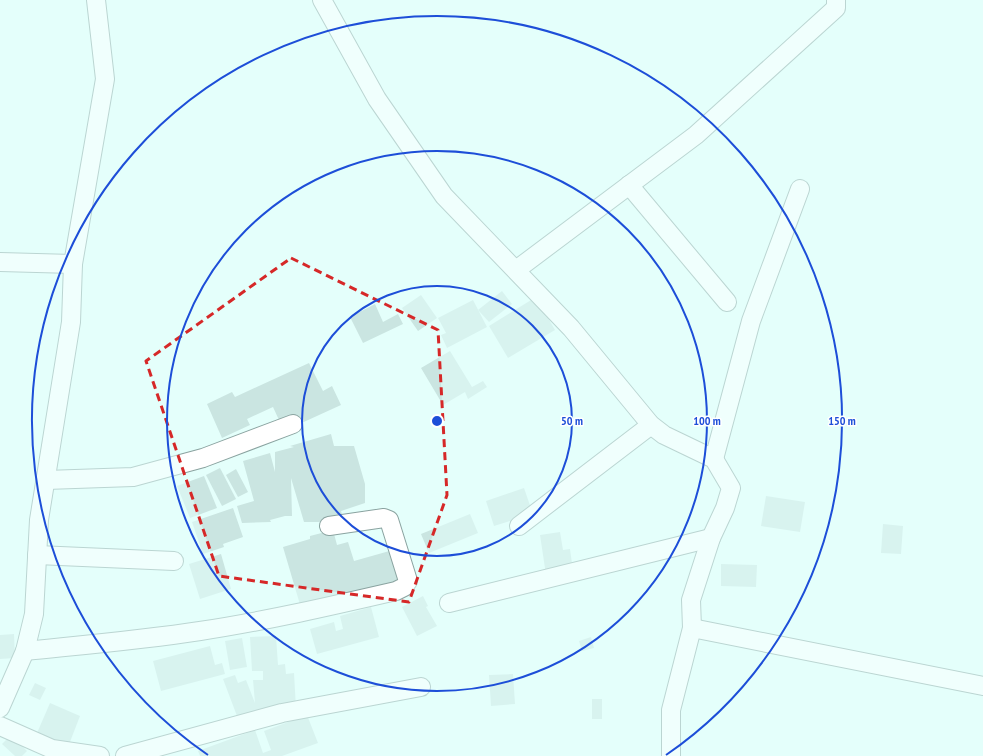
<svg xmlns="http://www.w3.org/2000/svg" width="983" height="756" viewBox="0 0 983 756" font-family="'PT Sans Narrow',sans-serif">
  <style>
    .building { fill: #cae5e1 }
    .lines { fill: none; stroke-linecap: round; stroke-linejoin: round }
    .minor-casing { stroke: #8aa3a0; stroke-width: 20 }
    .minor { stroke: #fff; stroke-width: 18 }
    .marked { fill: none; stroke: #d62828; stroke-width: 3; stroke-dasharray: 8 5; stroke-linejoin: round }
    .ring { fill: none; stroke: #1d4ed8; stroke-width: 2 }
    .centre { fill: #1d4ed8; stroke: #fff; stroke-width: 2 }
    .ring-label { font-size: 12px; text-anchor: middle; font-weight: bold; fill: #1d4ed8; stroke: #fff; stroke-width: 3; stroke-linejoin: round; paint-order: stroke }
  </style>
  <rect width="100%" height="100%" fill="#e4fffb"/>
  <g class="building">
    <polygon points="502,291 512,304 489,322 478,310"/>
    <polygon points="421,295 437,318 418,331 402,308"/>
    <polygon points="536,297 555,330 508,358 489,326"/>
    <polygon points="473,300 487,327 447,348 441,335 446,333 438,318"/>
    <polygon points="375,304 383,322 398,314 403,324 363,343 350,317"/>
    <polygon points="450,351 472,387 483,381 487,387 468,399 465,392 443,405 421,368"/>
    <polygon points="309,363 323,391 332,386 341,405 284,431 273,407 247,419 250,425 222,438 207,404 232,392 235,397"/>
    <polygon points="331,434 334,446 354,446 365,484 365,503 341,511 342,514 322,520 322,522 304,522 291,478 292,516 285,516 270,520 271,522 242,523 237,506 254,501 243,461 270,453 275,472 275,452 294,447 290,446"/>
    <polygon points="220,468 236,499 222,506 206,475"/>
    <polygon points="236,469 248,492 238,497 226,475"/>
    <polygon points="204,476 217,508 190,518 177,486"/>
    <polygon points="524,488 533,514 494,526 486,501"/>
    <polygon points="766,496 805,502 800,532 761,526"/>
    <polygon points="233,508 243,537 223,544 224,547 203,554 192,522"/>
    <polygon points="470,514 478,533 429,553 421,534"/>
    <polygon points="883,524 903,526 901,554 881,553"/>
    <polygon points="333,530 337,545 348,542 354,561 393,550 402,582 301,608 283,547 310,539 310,536"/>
    <polygon points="560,532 563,550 570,549 573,571 546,575 540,535"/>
    <polygon points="221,554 231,589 200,599 189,564"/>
    <polygon points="721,564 757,565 756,587 721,586"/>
    <polygon points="423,596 428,606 426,607 437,626 417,636 402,607"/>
    <polygon points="371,607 379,637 317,654 310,629 334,622 336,631 343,629 340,616"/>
    <polygon points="14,634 15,658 0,659 0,635"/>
    <polygon points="276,636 278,665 285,664 286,674 294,673 296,708 240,724 223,679 235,675 238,683 246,680 255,703 253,680 263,680 263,671 252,671 250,637"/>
    <polygon points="591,637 594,648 582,651 579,641"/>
    <polygon points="242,638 247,667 230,670 225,641"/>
    <polygon points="210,646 215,665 222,663 225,674 161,691 153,661"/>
    <polygon points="513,674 515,704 491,706 489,675"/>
    <polygon points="35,683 46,688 40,700 29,695"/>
    <rect x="592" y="699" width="10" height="20"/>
    <polygon points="50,703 80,716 68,747 37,733"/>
    <polygon points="307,715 318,743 282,756 200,756 198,751 255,730 263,753 271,750 264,731"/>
    <polygon points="11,735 27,751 22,756 15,756 2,744"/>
  </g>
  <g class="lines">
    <g class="minor-casing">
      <g id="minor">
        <polyline points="322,0 377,99 444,196 571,328 651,425 664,435 714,459 731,488 725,508 711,538 691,600 692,628 671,710 671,756"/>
        <polyline points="629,185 727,302"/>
        <polyline points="0,262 73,264"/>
        <polyline points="516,270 696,135 836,8 836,0"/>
        <polyline points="714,459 751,321 800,189"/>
        <polyline points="46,480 133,477 203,458 293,424"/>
        <polyline points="519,526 651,425"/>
        <polyline points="37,555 174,561"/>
        <polyline points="449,603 711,538"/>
        <polyline points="692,628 983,686"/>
        <path d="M25 651C83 645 142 640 200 631 266 621 331 606 396 591L404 587 408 581 389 520 384 518 329 526"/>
        <polyline points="0,708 25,651 34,614 39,520 71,322 73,264 105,79 96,0"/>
        <polyline points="0,726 52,749 100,756"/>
        <polyline points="125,756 282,713 421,687"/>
      </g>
    </g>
    <use href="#minor" class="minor"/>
  </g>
  <path d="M0 0H983V756H0ZM291 258 438 330 447 495 409 602 219 576 146 361Z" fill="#e4fffb" fill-opacity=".55" fill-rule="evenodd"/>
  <path class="marked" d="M291 258 438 330 447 495 409 602 219 576 146 361Z"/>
  <g class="ring">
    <circle cx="437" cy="421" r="135"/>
    <circle cx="437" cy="421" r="270"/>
    <path d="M208 755A405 405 0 1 1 666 755"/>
  </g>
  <circle cx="437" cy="421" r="6" class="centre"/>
  <g class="ring-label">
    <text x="572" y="425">50 m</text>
    <text x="707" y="425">100 m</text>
    <text x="842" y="425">150 m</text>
  </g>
</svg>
